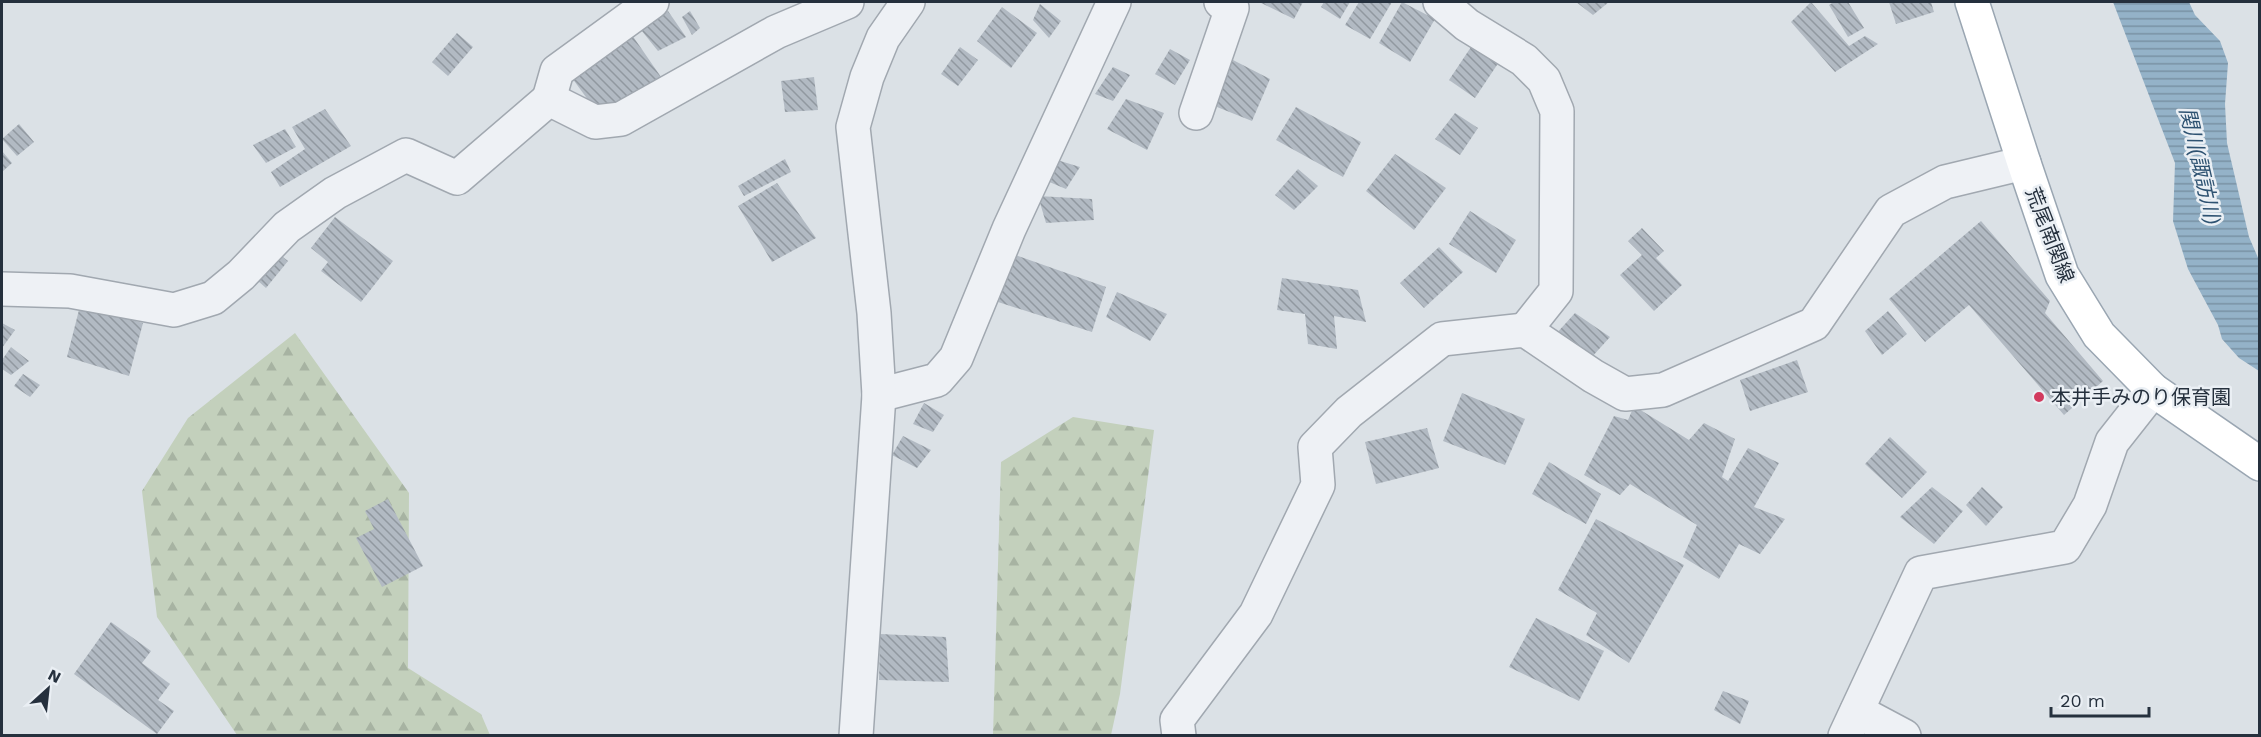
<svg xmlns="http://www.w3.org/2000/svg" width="2261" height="737" viewBox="0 0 2261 737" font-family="'Work Sans','Noto Sans JP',sans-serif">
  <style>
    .forest { fill: url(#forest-firs) }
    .water { fill: url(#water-rules) }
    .building { fill: url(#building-back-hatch) }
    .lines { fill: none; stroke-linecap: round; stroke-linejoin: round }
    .minor-casing { stroke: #a1a8b0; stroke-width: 36 }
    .primary-casing { stroke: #9aa6b2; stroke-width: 36 }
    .minor { stroke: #eef1f5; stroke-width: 33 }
    .primary { stroke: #fff; stroke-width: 33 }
    .poi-dot { fill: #d23a5e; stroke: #eaeff4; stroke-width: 2 }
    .labels { text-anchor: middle; stroke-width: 5; stroke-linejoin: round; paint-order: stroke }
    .street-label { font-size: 20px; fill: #25303d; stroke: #eaeff4 }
    .poi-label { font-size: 20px; fill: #25303d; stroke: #eaeff4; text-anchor: start }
    .water-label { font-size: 21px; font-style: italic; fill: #2e5271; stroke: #eaeff4 }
  </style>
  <defs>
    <pattern id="forest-firs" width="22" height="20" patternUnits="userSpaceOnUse" patternTransform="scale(1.5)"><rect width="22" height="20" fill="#c3d0bc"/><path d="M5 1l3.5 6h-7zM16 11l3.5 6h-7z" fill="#a7b3a2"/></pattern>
    <pattern id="water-rules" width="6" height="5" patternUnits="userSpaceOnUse" patternTransform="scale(1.5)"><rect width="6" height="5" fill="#94b2c8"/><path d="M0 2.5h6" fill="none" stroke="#7991a4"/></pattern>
    <pattern id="building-back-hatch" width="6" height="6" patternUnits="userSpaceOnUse" patternTransform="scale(1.5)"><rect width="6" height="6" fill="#b2bac3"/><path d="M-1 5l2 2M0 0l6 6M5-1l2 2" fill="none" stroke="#9198a0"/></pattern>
  </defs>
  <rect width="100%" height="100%" fill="#dbe1e6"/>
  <g class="forest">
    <polygon points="295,333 409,493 408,668 481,714 490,735 237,735 157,617 142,491 188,418"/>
    <polygon points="1073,417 1154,430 1120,694 1111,735 993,735 1001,462"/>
  </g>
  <polygon class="water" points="2113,2 2189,2 2195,15 2220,41 2228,63 2225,104 2227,143 2249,237 2259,260 2259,371 2239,358 2222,339 2218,325 2188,269 2173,221 2175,163"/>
  <g class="building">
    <polygon points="1259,2 1303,2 1294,19"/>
    <polygon points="1324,2 1350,2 1340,19 1321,7"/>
    <polygon points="1359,2 1392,2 1370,39 1345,25"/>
    <polygon points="1402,2 1435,19 1410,62 1379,43"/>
    <polygon points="1576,2 1609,2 1593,15"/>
    <polygon points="1811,2 1849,46 1865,36 1878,44 1835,72 1791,22"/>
    <polygon points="1834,2 1848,2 1864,28 1848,37 1829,5"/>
    <polygon points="1889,2 1931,2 1934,12 1896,24"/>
    <polygon points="1040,4 1061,21 1049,38 1033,20"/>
    <polygon points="1002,7 1037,33 1011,68 977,41"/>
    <polygon points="668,11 686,37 658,51 641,30"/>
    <polygon points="690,11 700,28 692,35 682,17"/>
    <polygon points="457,33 473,47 448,76 432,62"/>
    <polygon points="632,35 661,77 602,119 572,78"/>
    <polygon points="1475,41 1501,59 1475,98 1449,80"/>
    <polygon points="960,47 978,60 958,86 941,74"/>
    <polygon points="1170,49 1190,60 1175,85 1155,74"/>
    <polygon points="1233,60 1270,79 1252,121 1212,105"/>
    <polygon points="1113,67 1130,75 1113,101 1095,94"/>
    <polygon points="814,77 818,110 785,112 781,81"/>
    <polygon points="1126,99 1164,113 1147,150 1107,129"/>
    <polygon points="1296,107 1361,142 1343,177 1276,140"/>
    <polygon points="325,109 351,146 280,187 271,172 305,149 292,127"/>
    <polygon points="1455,113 1478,128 1460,155 1435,139"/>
    <polygon points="19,124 34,142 17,156 2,139"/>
    <polygon points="285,129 296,147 266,163 253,145"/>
    <polygon points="2,151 12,163 2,172"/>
    <polygon points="1395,154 1446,188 1414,230 1366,191"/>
    <polygon points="785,159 791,172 744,196 738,186"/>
    <polygon points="1057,160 1080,167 1066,189 1047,181"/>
    <polygon points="1298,169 1318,186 1294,210 1275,195"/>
    <polygon points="777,183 816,238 772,262 738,206"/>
    <polygon points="1038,196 1092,199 1094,220 1046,223"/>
    <polygon points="1470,211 1516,240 1496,273 1449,244"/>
    <polygon points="335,217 393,261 361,302 321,271 328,262 311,248"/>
    <polygon points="1981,221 2050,301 2045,313 2103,381 2064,415 1969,305 1925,342 1889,299"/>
    <polygon points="1642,228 1664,251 1656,258 1682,285 1654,311 1620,275 1642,255 1628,241"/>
    <polygon points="1439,247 1463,272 1424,308 1400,283"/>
    <polygon points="274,250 288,261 266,288 251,275"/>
    <polygon points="1015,255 1106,287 1092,332 998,302"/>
    <polygon points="1282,278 1358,290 1366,322 1334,316 1337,349 1308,344 1305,314 1277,310"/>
    <polygon points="1117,292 1167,314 1150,341 1106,317"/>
    <polygon points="80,306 143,323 129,376 67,357"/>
    <polygon points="1888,311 1907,334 1882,355 1865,331"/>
    <polygon points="1575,313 1610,337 1591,358 1555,335"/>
    <polygon points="2,323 15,330 2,348"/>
    <polygon points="11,347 29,361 11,375 2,369 2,360"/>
    <polygon points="1797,360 1808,392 1750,411 1740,380"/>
    <polygon points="23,374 40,385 30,397 14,386"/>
    <polygon points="1462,393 1525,419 1505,465 1443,441"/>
    <polygon points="924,403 944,415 933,432 913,424"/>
    <polygon points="1634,406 1689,440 1704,423 1735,439 1722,477 1728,481 1748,448 1779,463 1754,507 1785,519 1760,554 1739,544 1719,579 1683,557 1697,525 1630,484 1620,495 1584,475 1614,416 1628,420"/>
    <polygon points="1427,428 1439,468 1376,484 1365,442"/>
    <polygon points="903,436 931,450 917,468 892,455"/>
    <polygon points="1890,437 1927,472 1902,498 1865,464"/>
    <polygon points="1549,462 1601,494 1586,524 1532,494"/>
    <polygon points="1932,487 1963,511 1934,544 1900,517"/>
    <polygon points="1982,487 2003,507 1986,526 1966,505"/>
    <polygon points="388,499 423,566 382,587 356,538 374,529 365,511"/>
    <polygon points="1596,519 1684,565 1629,663 1586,635 1597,613 1558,590"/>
    <polygon points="1536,618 1604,651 1579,701 1509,667"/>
    <polygon points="111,622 151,651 142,663 170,684 158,700 174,711 157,734 74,674"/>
    <polygon points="880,634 946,637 949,682 879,680"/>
    <polygon points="1723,691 1749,701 1740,724 1714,710"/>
  </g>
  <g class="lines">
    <g class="minor-casing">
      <g id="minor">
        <polyline points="1440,2 1467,25 1524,60 1544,80 1557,111 1556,291 1525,330"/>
        <polyline points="549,99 557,71 652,2"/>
        <polyline points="1196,113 1232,8 1221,2"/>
        <polyline points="2,289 70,291 174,310 213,298 241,275 287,227 335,193 406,155 457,178 549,99 595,122 621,119 776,32 847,2"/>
        <polyline points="879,395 937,380 956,358 1009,229 1114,2"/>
        <polyline points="1857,711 1904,736"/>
        <polyline points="856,736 879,395 874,313 853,127 867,77 883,38 908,2"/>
        <polyline points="1179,736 1177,720 1256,614 1318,485 1315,447 1349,412 1442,339 1525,330 1593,376 1625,394 1663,390 1814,324 1891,211 1945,182 2024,163"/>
        <polyline points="1845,736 1921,573 2065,547 2090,505 2112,442 2153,390"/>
      </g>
    </g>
    <g class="primary-casing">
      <polyline id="primary" points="1972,2 2024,163 2062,275 2099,335 2153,390 2260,464"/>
    </g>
    <use href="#minor" class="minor"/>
    <use href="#primary" class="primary"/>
  </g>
  <circle class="poi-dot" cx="2039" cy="397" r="6"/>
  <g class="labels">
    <g class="street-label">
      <text transform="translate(2050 235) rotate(69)" y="7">荒尾南関線</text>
    </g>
    <g class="poi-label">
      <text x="2051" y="404">本井手みのり保育園</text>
    </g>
    <g class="water-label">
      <text transform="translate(2200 166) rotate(77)" y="7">関川(諏訪川)</text>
    </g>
  </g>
  <rect width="2261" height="737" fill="none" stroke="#25303d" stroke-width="6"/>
  <g transform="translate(48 689) rotate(27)" stroke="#eaeff4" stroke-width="4.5" paint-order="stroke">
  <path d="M0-4.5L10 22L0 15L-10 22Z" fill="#25303d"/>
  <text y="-9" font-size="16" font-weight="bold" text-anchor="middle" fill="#25303d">N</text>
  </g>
  <path d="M2051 707v9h98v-9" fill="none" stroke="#25303d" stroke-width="3"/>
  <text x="2060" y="707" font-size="18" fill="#25303d" stroke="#eaeff4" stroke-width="4.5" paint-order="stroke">20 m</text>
</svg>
